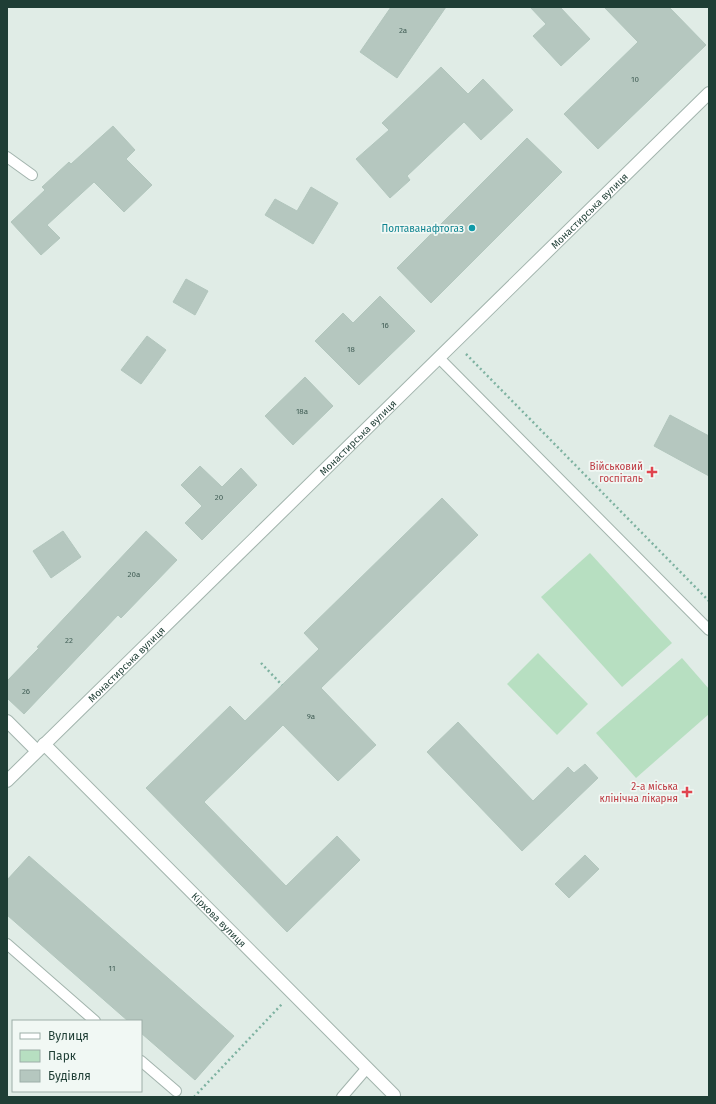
<svg xmlns="http://www.w3.org/2000/svg" width="716" height="1104" viewBox="0 0 716 1104" font-family="'Fira Sans',sans-serif">
  <style>
    .green { fill: #b7dfc1 }
    .building { fill: #b5c7bf; stroke: #b2c6bd }
    .lines { fill: none; stroke-linecap: round; stroke-linejoin: round }
    .service-casing { stroke: #a2b4ad; stroke-width: 12 }
    .minor-casing { stroke: #a2b4ad; stroke-width: 14 }
    .tertiary-casing { stroke: #a2b4ad; stroke-width: 14 }
    .path { stroke: #7eb2a1; stroke-width: 2.5; stroke-dasharray: 2 3; stroke-linecap: butt }
    .service { stroke: #fff; stroke-width: 10 }
    .minor { stroke: #fff; stroke-width: 12 }
    .tertiary { stroke: #fff; stroke-width: 12 }
    .culture-dot { fill: #0f9aa8; stroke: #f1f8f4; stroke-width: 1.5 }
    .health-dot { fill: #e0444e; stroke: #f1f8f4; stroke-width: 1.5 }
    .labels { text-anchor: middle; stroke-width: 3.5; stroke-linejoin: round; paint-order: stroke }
    .number-label { font-size: 8px; fill: #446058 }
    .street-label { font-size: 10px; fill: #1f3e35; stroke: #f1f8f4 }
    .culture-label { font-size: 10px; fill: #0d838f; stroke: #f1f8f4; text-anchor: end }
    .health-label { font-size: 10px; fill: #be3a42; stroke: #f1f8f4; text-anchor: end }
  </style>
  <rect width="100%" height="100%" fill="#e0ece6"/>
  <g class="green">
    <polygon points="590,553 672,643 622,687 541,597"/>
    <polygon points="538,653 588,704 557,735 507,684"/>
    <polygon points="682,658 709,689 709,714 636,778 596,733"/>
  </g>
  <g class="building">
    <polygon points="391,7 446,7 397,78 360,52"/>
    <polygon points="530,7 560,7 590,39 561,66 533,36 546,24"/>
    <polygon points="604,7 669,7 706,45 598,149 564,114 638,42"/>
    <polygon points="441,67 468,94 483,79 513,110 481,140 464,122 407,176 410,180 390,198 356,159 389,130 382,123"/>
    <polygon points="113,126 135,150 126,159 152,185 124,212 94,182 47,225 60,238 41,255 11,222 45,190 42,187 69,162 71,164"/>
    <polygon points="527,138 562,172 431,303 397,268"/>
    <polygon points="311,187 338,203 313,244 265,215 275,199 297,211"/>
    <polygon points="186,279 208,291 195,315 173,302"/>
    <polygon points="380,296 415,331 359,385 315,341 343,313 353,323"/>
    <polygon points="147,336 166,350 141,384 121,370"/>
    <polygon points="305,377 333,406 293,445 265,416"/>
    <polygon points="670,415 709,436 709,476 654,446"/>
    <polygon points="200,466 222,487 241,468 257,485 202,540 185,523 202,506 181,485"/>
    <polygon points="442,498 478,535 321,688 376,745 338,781 283,725 204,802 286,886 337,836 360,860 287,932 146,788 230,706 245,721 319,649 304,633"/>
    <polygon points="63,531 81,557 51,578 33,551"/>
    <polygon points="146,531 177,560 121,618 118,615 24,714 7,698 7,681 39,648 37,647"/>
    <polygon points="458,722 533,801 568,767 574,773 585,764 598,778 522,851 427,752"/>
    <polygon points="585,855 599,869 569,898 555,884"/>
    <polygon points="29,856 234,1036 195,1080 141,1033 141,1021 128,1021 7,915 7,880"/>
  </g>
  <g class="lines">
    <g class="service-casing">
      <g id="service">
        <polyline points="7,157 32,175"/>
        <polyline points="439,358 709,630"/>
        <polyline points="7,944 95,1021"/>
        <polyline points="141,1061 176,1091"/>
        <polyline points="342,1097 367,1068"/>
      </g>
    </g>
    <g class="minor-casing">
      <g id="minor">
        <polyline points="7,721 37,751"/>
        <path id="s1" d="M44 744 394 1095"/>
      </g>
    </g>
    <g class="tertiary-casing">
      <g id="tertiary">
        <path id="s2" d="M7 781 709 93"/>
      </g>
    </g>
    <g class="path">
      <polyline points="466,354 709,601"/>
      <polyline points="261,663 282,685"/>
      <polyline points="194,1097 282,1004"/>
    </g>
    <use href="#service" class="service"/>
    <use href="#minor" class="minor"/>
    <use href="#tertiary" class="tertiary"/>
  </g>
  <circle class="culture-dot" cx="472" cy="228" r="4"/>
  <g class="health-dot">
    <path d="M650 466h4v4h4v4h-4v4h-4v-4h-4v-4h4z"/>
    <path d="M685 786h4v4h4v4h-4v4h-4v-4h-4v-4h4z"/>
  </g>
  <g class="labels">
    <g class="number-label">
      <text x="403" y="33">2а</text>
      <text x="635" y="82">10</text>
      <text x="385" y="328">16</text>
      <text x="351" y="352">18</text>
      <text x="302" y="414">18а</text>
      <text x="219" y="500">20</text>
      <text x="134" y="577">20а</text>
      <text x="69" y="643">22</text>
      <text x="26" y="694">26</text>
      <text x="311" y="719">9а</text>
      <text x="112" y="971">11</text>
    </g>
    <g class="street-label">
      <text dy="4" stroke="none"><textPath href="#s2" startOffset="815">Монастирська вулиця</textPath></text>
      <text dy="4" stroke="none"><textPath href="#s2" startOffset="491">Монастирська вулиця</textPath></text>
      <text dy="4" stroke="none"><textPath href="#s2" startOffset="167">Монастирська вулиця</textPath></text>
      <text dy="4" stroke="none"><textPath href="#s1" startOffset="248">Кірхова вулиця</textPath></text>
    </g>
    <g class="culture-label">
      <text x="464" y="232">Полтаванафтогаз</text>
    </g>
    <g class="health-label">
      <text x="643" y="470">Військовий<tspan x="643" dy="12">госпіталь</tspan></text>
      <text x="678" y="790">2-а міська<tspan x="678" dy="12">клінічна лікарня</tspan></text>
    </g>
  </g>
  <rect width="716" height="1104" fill="none" stroke="#1f3e35" stroke-width="16"/>
  <rect x="12" y="1020" width="130" height="72" fill="#f1f8f4" stroke="#9daea8"/>
  <rect x="20" y="1033" width="20" height="6" fill="#ffffff" stroke="#9daea8"/>
  <text x="48" y="1040" font-size="12" fill="#1f3e35">Вулиця</text>
  <rect x="20" y="1050" width="20" height="12" fill="#b7dfc1" stroke="#9daea8"/>
  <text x="48" y="1060" font-size="12" fill="#1f3e35">Парк</text>
  <rect x="20" y="1070" width="20" height="12" fill="#b5c7bf" stroke="#9daea8"/>
  <text x="48" y="1080" font-size="12" fill="#1f3e35">Будівля</text>
</svg>
